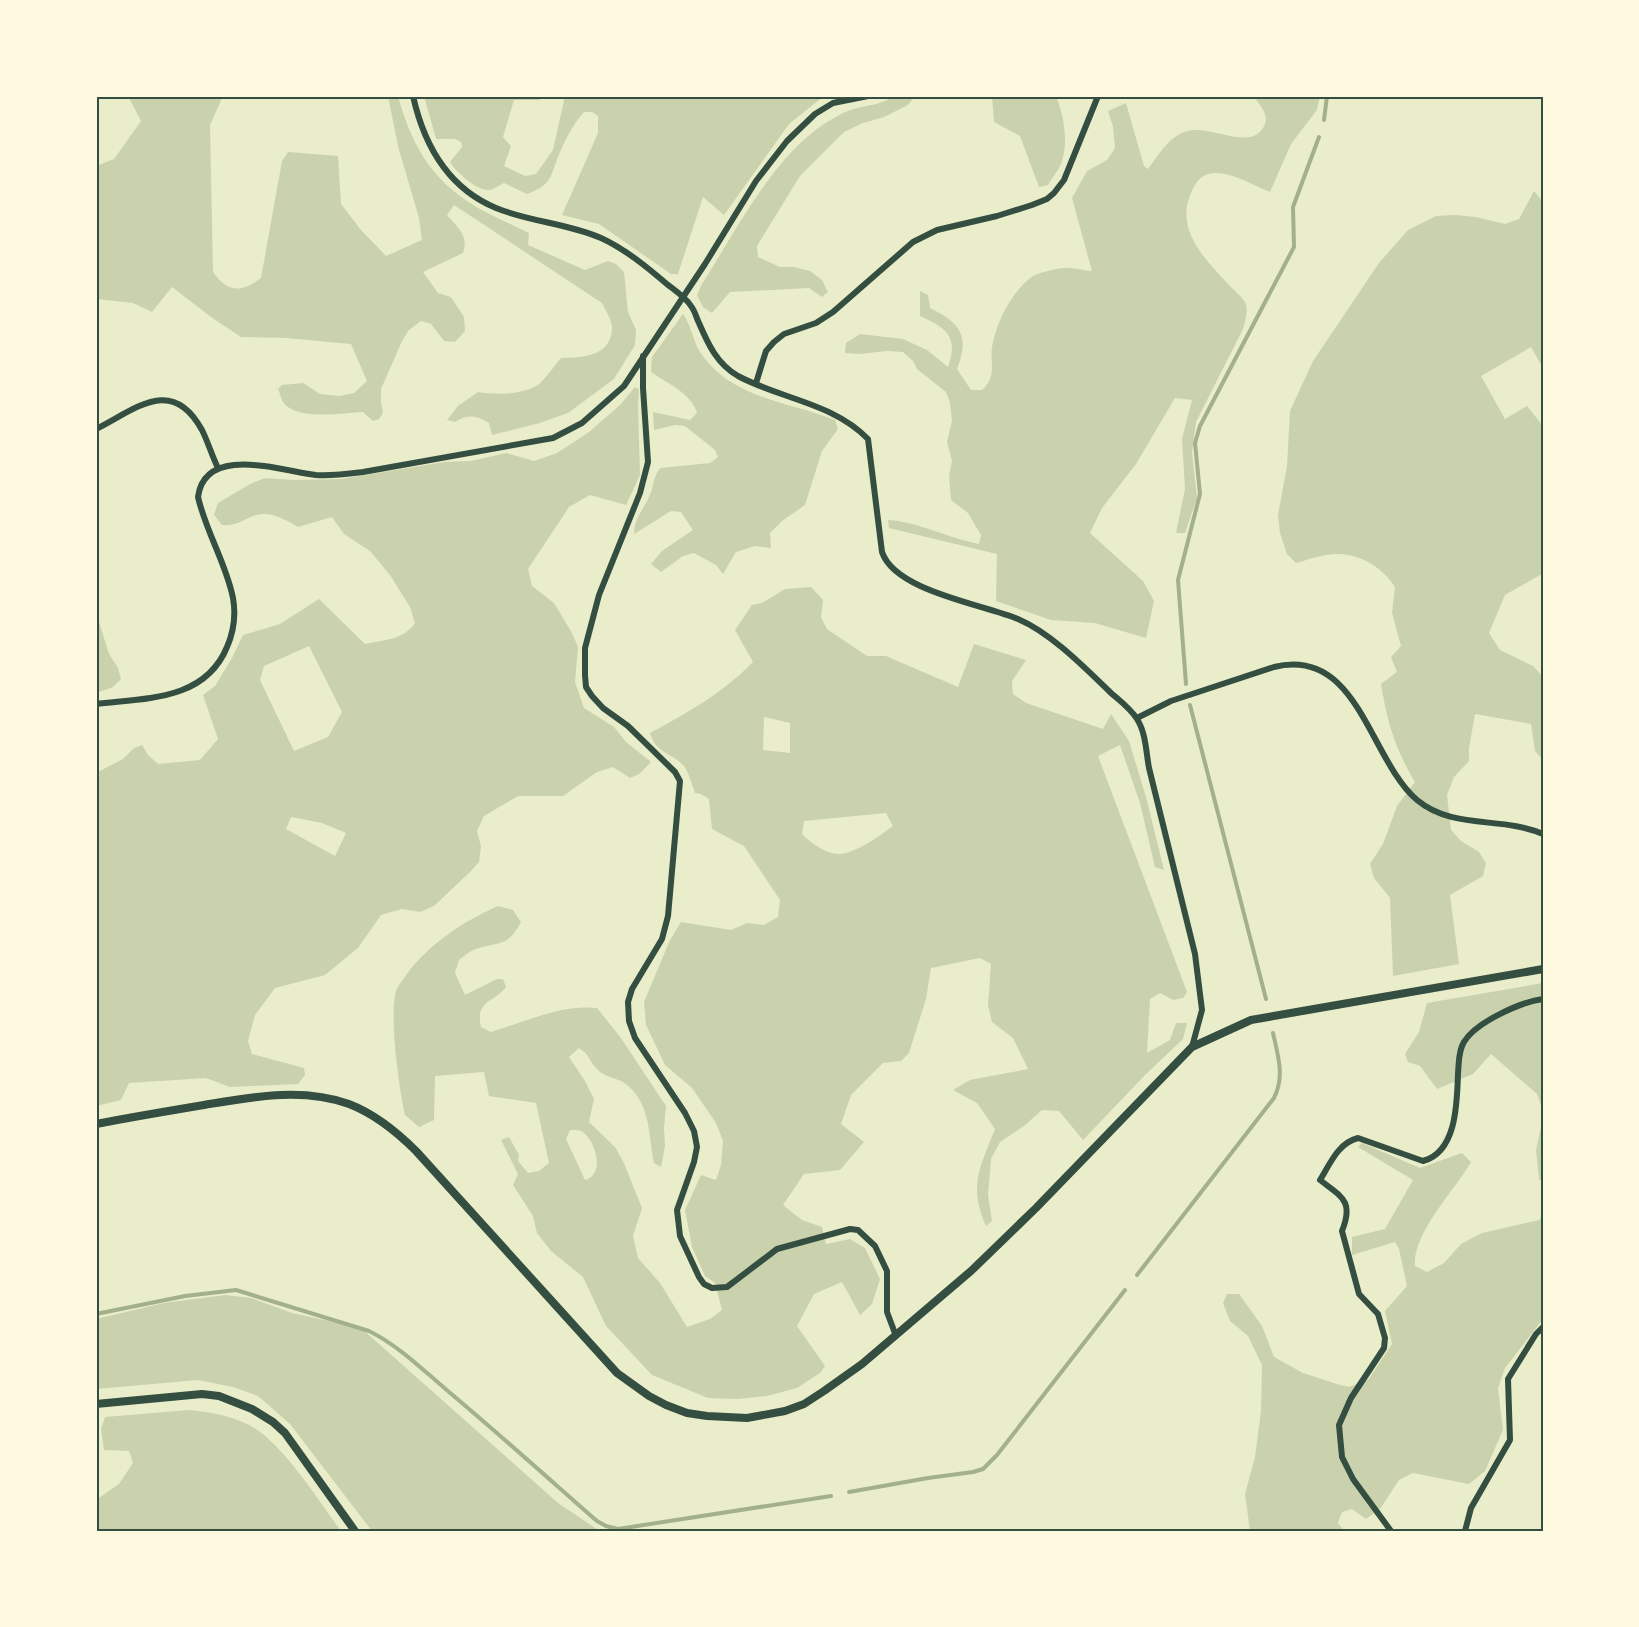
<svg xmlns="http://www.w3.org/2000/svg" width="1639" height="1627" viewBox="0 0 1639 1627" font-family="'DM Sans',sans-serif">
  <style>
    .green { fill: #cad2ad; fill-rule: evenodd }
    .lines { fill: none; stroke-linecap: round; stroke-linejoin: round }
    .stream { stroke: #a3b18a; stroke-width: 4 }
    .minor { stroke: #344e41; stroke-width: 6 }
    .tertiary { stroke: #344e41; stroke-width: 8 }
    .neatline { fill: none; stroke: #344e41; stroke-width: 2 }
  </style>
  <rect width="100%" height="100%" fill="#e9edc9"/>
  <g class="green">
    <path d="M128 96H223L210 125 213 272C228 293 241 293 261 278L282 161 288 152 338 156 341 204 361 230 386 256 422 240 419 218 398 146 388 96H398C410 140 428 175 467 201 486 214 509 223 529 233L528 245 585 270 608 261 616 264 624 272 628 312 636 330 635 345 614 379 568 413 540 423 492 435 489 423C476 415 468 414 455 422L447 420 458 406 478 392C495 395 524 395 539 384 547 377 554 366 561 358 581 357 610 358 612 329 613 321 605 310 602 303L454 205 447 215C458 228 469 235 463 253L423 272 438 293 451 297 464 317 465 331 455 342 444 341 431 324 421 321 409 330 402 341 381 389V402L383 413 379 419 373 421 363 412C343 413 296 421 283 402 281 399 280 393 278 389L282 385 303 383 320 394 339 396 354 393 367 381 351 344 286 338 241 337 211 317 172 287 152 312 133 303 96 299V166L114 159 141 121Z"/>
    <path d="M424 96H542L539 100H514L503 137 511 146 504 166 525 176 536 174 553 150 565 96H824L789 124 724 215 703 197 678 274H671L599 224 562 215 598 133V116L592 112H584C574 123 566 138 560 152 550 175 554 184 527 194L504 183C500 185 494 189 490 190 478 192 456 172 450 162L462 147 461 142 455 139H436Z"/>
    <path d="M893 96H915L908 105 884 117 863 123 844 132 800 176 757 246 758 257 780 267H794L810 271 822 280 828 292 822 297 809 288 730 292 712 313 703 307 697 295 702 284C736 231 770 162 821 126 830 120 843 112 854 109 867 105 882 105 893 96Z"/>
    <path d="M992 96H1056C1064 116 1069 143 1061 164 1058 171 1052 178 1048 185L1039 187 1020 136 994 122Z"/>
    <path d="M1253 96H1320L1317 110 1291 144 1270 192C1249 184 1210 158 1195 185 1171 226 1202 256 1229 285 1234 290 1241 296 1245 302 1249 310 1245 321 1243 329L1196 422 1192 452 1197 498 1185 533H1176L1185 489 1182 439 1192 400 1175 398 1136 464 1102 508 1090 533 1143 581 1154 601 1146 638 1095 623 1051 620 996 601 997 554 889 528 888 520C919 522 948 538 979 544L981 535 968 513 951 500 949 476 952 461 947 442 952 421 950 403 946 392 917 369 913 361 903 352 887 351 859 354 845 353 846 343 860 334 903 339 927 350 948 367C959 336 946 328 920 316V291L928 295 930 308C961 323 970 337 957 369L971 390H982C999 374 988 361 993 342 998 319 1013 290 1033 276 1038 273 1058 268 1064 268 1073 267 1083 271 1092 271L1072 198 1087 171 1107 160 1115 148 1113 127 1108 111 1126 103 1144 166 1148 169C1158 156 1167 139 1184 132 1208 122 1248 152 1263 128 1271 116 1260 105 1253 96Z"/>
    <path d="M1534 191 1543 202V368L1531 347 1481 376 1505 419 1527 406 1543 426V576L1540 575 1505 595 1489 633 1500 650 1533 666 1543 677V760L1535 751 1531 724 1475 714 1469 748V761L1454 777 1447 795 1451 830 1461 841 1479 852 1486 863 1483 876 1450 895 1459 964 1393 976 1390 898 1374 878 1370 864 1383 844 1397 806 1415 782C1395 749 1387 721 1381 684L1397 672 1391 657 1401 646 1392 613 1395 587C1383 568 1362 555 1339 554 1326 553 1309 559 1296 563L1287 554 1280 533 1278 515 1287 466 1290 411 1313 361 1379 263 1408 230 1436 216 1456 215 1476 217 1505 224 1519 219Z"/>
    <path d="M683 314C692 327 693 341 700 352 731 399 788 401 835 420L838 429 822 451 805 505 782 521 770 533 771 548 755 546 736 552 723 574 716 565 694 553 683 556 661 572 651 564 662 551 693 530 681 512 671 511 634 534C634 517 646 507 651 492 654 483 654 476 660 468L710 463 718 457 715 450 685 426 675 425 654 430 653 412 690 420 697 413C692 394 667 383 651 372L652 357Z"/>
    <path d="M635 387 639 389 638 406 640 475 626 505 590 495 569 507 528 569 532 586 554 603 572 633 578 647 575 682 584 708 614 727 626 742 651 762 639 774 630 778 613 767 597 772 563 796H518L484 816 477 831 481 846 479 862 471 871 434 906 420 912 402 909 381 915 358 948 325 975 275 988 255 1015 248 1041 252 1054 304 1068 305 1075 298 1084 230 1087 206 1078 129 1083 121 1100 96 1106V773L123 759 134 748 142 745 148 755 158 764 200 760 218 739 203 695 215 686 232 658 243 635 280 624 319 599 365 644C385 639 402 641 415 623L410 607 390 575 370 551 344 534 332 517 298 527C284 519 270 510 253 516 241 521 236 526 222 525L214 515 218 503 250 484 265 478 294 480 341 479 444 462 471 461 506 453 534 461 557 453 589 432 620 405ZM309 646 342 712 328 737 294 751 260 680 264 666ZM291 817 322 823 346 833 335 856 286 829Z"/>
    <path d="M811 587 823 600 821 617 827 629 867 656H886L958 687 974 644 1026 660 1012 681 1013 694 1026 703 1103 729 1111 714 1129 741 1146 797 1164 870 1155 867 1140 803 1120 745 1098 756 1187 992 1183 998 1173 1000 1160 993 1150 999 1147 1053 1170 1040 1176 1023H1187L1183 1039 1145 1075 1083 1140 1059 1111 1042 1110 1024 1126 1000 1142 991 1159 988 1195 992 1221 986 1226C968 1186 980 1167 995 1129L977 1103 953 1090 970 1080 1028 1069 1013 1038 992 1022 988 1005 991 964 980 958 931 968 926 999 909 1053 901 1061 883 1063 851 1095 841 1124 864 1142 840 1170 804 1174 783 1205 802 1220 822 1227 826 1244 850 1239 865 1248 880 1279 872 1304 860 1315 842 1282 814 1294 797 1326 825 1366 820 1373 797 1388 767 1396 737 1399 708 1398 652 1375 606 1326 583 1277 551 1251 537 1233 533 1216 513 1185 518 1174 501 1140 509 1137 519 1155 518 1161 528 1173 539 1171 549 1163 536 1103 489 1096 484 1072 435 1076 434 1120 419 1127 405 1115C399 1087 389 1017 396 991 398 985 403 980 406 975 429 944 462 922 498 906L513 910 521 922C507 948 500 941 476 949 470 951 464 956 459 960L455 973 465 995 497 979H503L506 987C494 1003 475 1000 481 1027L491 1032C525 1022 561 1004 597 1008L621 1038 666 1106 664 1128 665 1146 661 1167 654 1163C648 1133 651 1101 623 1082 615 1078 603 1076 597 1069 589 1061 590 1055 579 1048L569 1057 585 1081 594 1099 589 1122 615 1147 623 1161 642 1208 633 1236 638 1258 660 1283 687 1327 710 1319 722 1310 715 1283 705 1276 692 1247 685 1210 701 1175 716 1180 721 1165 723 1141 716 1123 692 1088 665 1065 646 1025 644 1002 670 940 681 922 731 930 747 923 764 925 778 917 780 900 744 846 712 829 709 799 701 794 695 793C692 785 689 773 684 766 673 753 656 754 650 733 686 714 724 692 753 662L735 630 752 605 762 603 785 589ZM764 717 790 723V753L763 750ZM886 813 893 826C879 836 857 853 839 854 826 854 811 843 802 834L804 821ZM570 1130C572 1130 580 1130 581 1131 594 1137 607 1174 585 1180L566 1139Z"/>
    <polygon points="96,612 109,654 118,668 121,679 113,687 96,693"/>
    <polygon points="1543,983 1543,1111 1537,1094 1491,1054 1473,1074 1437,1089 1420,1066 1408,1062 1405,1054 1419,1032 1427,1003"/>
    <polygon points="1543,1117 1543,1182 1539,1179 1536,1150"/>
    <path d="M1362 1143 1420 1168 1462 1153 1471 1162C1456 1189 1412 1233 1415 1266L1427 1272 1444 1263 1461 1244 1482 1233 1539 1220 1543 1215V1319L1505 1368 1498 1388 1503 1430 1485 1471 1469 1484 1413 1473 1399 1480 1380 1509 1366 1519 1352 1509 1342 1512 1338 1523 1344 1531H1250L1245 1494 1255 1457 1261 1411 1262 1365 1248 1336 1230 1321 1223 1303 1227 1294H1239L1262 1326 1274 1357 1303 1373 1340 1385 1349 1387 1368 1380 1392 1344 1385 1311 1407 1286 1399 1249 1395 1242 1352 1255V1237L1385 1229 1413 1180 1358 1147Z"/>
    <polygon points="225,1295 251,1298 292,1313 361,1328 558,1503 600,1531 372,1531 290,1424 258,1396 233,1387 198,1380 96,1389 96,1319 164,1303"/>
    <path d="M189 1410C209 1412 229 1415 247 1424 280 1439 319 1501 341 1531H96V1500L119 1484 133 1463 129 1451 104 1450 101 1429 105 1417Z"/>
    <polygon points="948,1529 1008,1530 1059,1529 1068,1531 909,1531"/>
  </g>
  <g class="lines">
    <g class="stream">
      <polyline points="1324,120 1327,96"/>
      <polyline points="1186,684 1178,580 1200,494 1195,443 1200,426 1294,247 1293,207 1319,137"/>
      <polyline points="1190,705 1266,999"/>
      <path d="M1137 1275 1274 1098C1285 1076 1278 1056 1273 1033"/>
      <path d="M96 1314 185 1296 236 1290 369 1331C399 1346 423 1370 449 1392 499 1434 548 1478 597 1521L606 1526 618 1529 831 1496"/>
      <polyline points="849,1492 928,1478 973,1472 983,1469 997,1455 1125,1290"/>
    </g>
    <g class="minor">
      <path d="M413 96C424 145 448 188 496 208 530 222 567 223 601 238 625 249 647 267 668 285 676 291 686 298 691 306 695 311 696 317 699 323 708 344 717 364 738 376 781 399 833 403 868 439L882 552C895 591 982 604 1018 619 1051 633 1085 668 1111 693 1119 700 1131 709 1137 719 1146 733 1146 752 1149 768L1195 954 1202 1010 1192 1047"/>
      <polyline points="643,356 643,388 648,462 640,493 599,595 585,648 585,675 586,687 592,696 603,708 628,726 675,772 680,781 668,916 662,939 632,989 628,1002 629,1021 635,1038 685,1113 694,1131 697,1147 694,1162 677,1210 680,1236 699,1277 704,1284 712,1288 727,1287 777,1249 850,1229 858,1230 875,1246 887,1271 887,1312 896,1336"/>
      <polyline points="756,383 766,351 774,342 784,334 816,323 833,312 913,242 937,230 997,216 1032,205 1047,199 1054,193 1064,180 1098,96"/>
      <path d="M96 429C136 409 172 375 202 430 208 442 212 456 218 468"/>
      <path d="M96 704C145 698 205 701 227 647 234 631 236 615 233 598 226 563 206 532 198 497 205 444 282 471 316 475 332 476 347 474 363 472L553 438 582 423 624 386 705 264 756 181 787 141 815 114 833 103 868 96"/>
      <path d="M1137 718 1171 701 1274 667C1358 646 1369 759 1417 800 1453 830 1502 816 1543 834"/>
      <path d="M1391 1531 1353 1479 1342 1457 1339 1425 1351 1398 1384 1348 1385 1338 1378 1314 1359 1294 1342 1231C1354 1201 1342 1197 1320 1180 1330 1164 1338 1143 1358 1138L1423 1161C1457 1152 1457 1102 1458 1073 1459 1064 1458 1051 1464 1042 1476 1022 1521 1002 1543 999"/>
      <polyline points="1465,1531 1471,1508 1510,1440 1508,1379 1536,1334 1543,1327"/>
    </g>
    <g class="tertiary">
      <path d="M96 1124C132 1117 168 1111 204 1105 252 1097 302 1087 349 1104 375 1114 396 1131 416 1151L617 1373 649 1396 666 1405 687 1413 707 1416 747 1418 785 1411 804 1404 824 1391 862 1364 971 1271 1036 1208 1192 1047 1251 1020 1543 969"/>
      <polyline points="96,1404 202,1394 219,1396 252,1409 273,1422 285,1433 355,1531"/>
    </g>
  </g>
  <rect width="1639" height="1627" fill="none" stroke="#fefae0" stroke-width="195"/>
  <rect x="98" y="98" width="1444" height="1432" class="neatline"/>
</svg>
